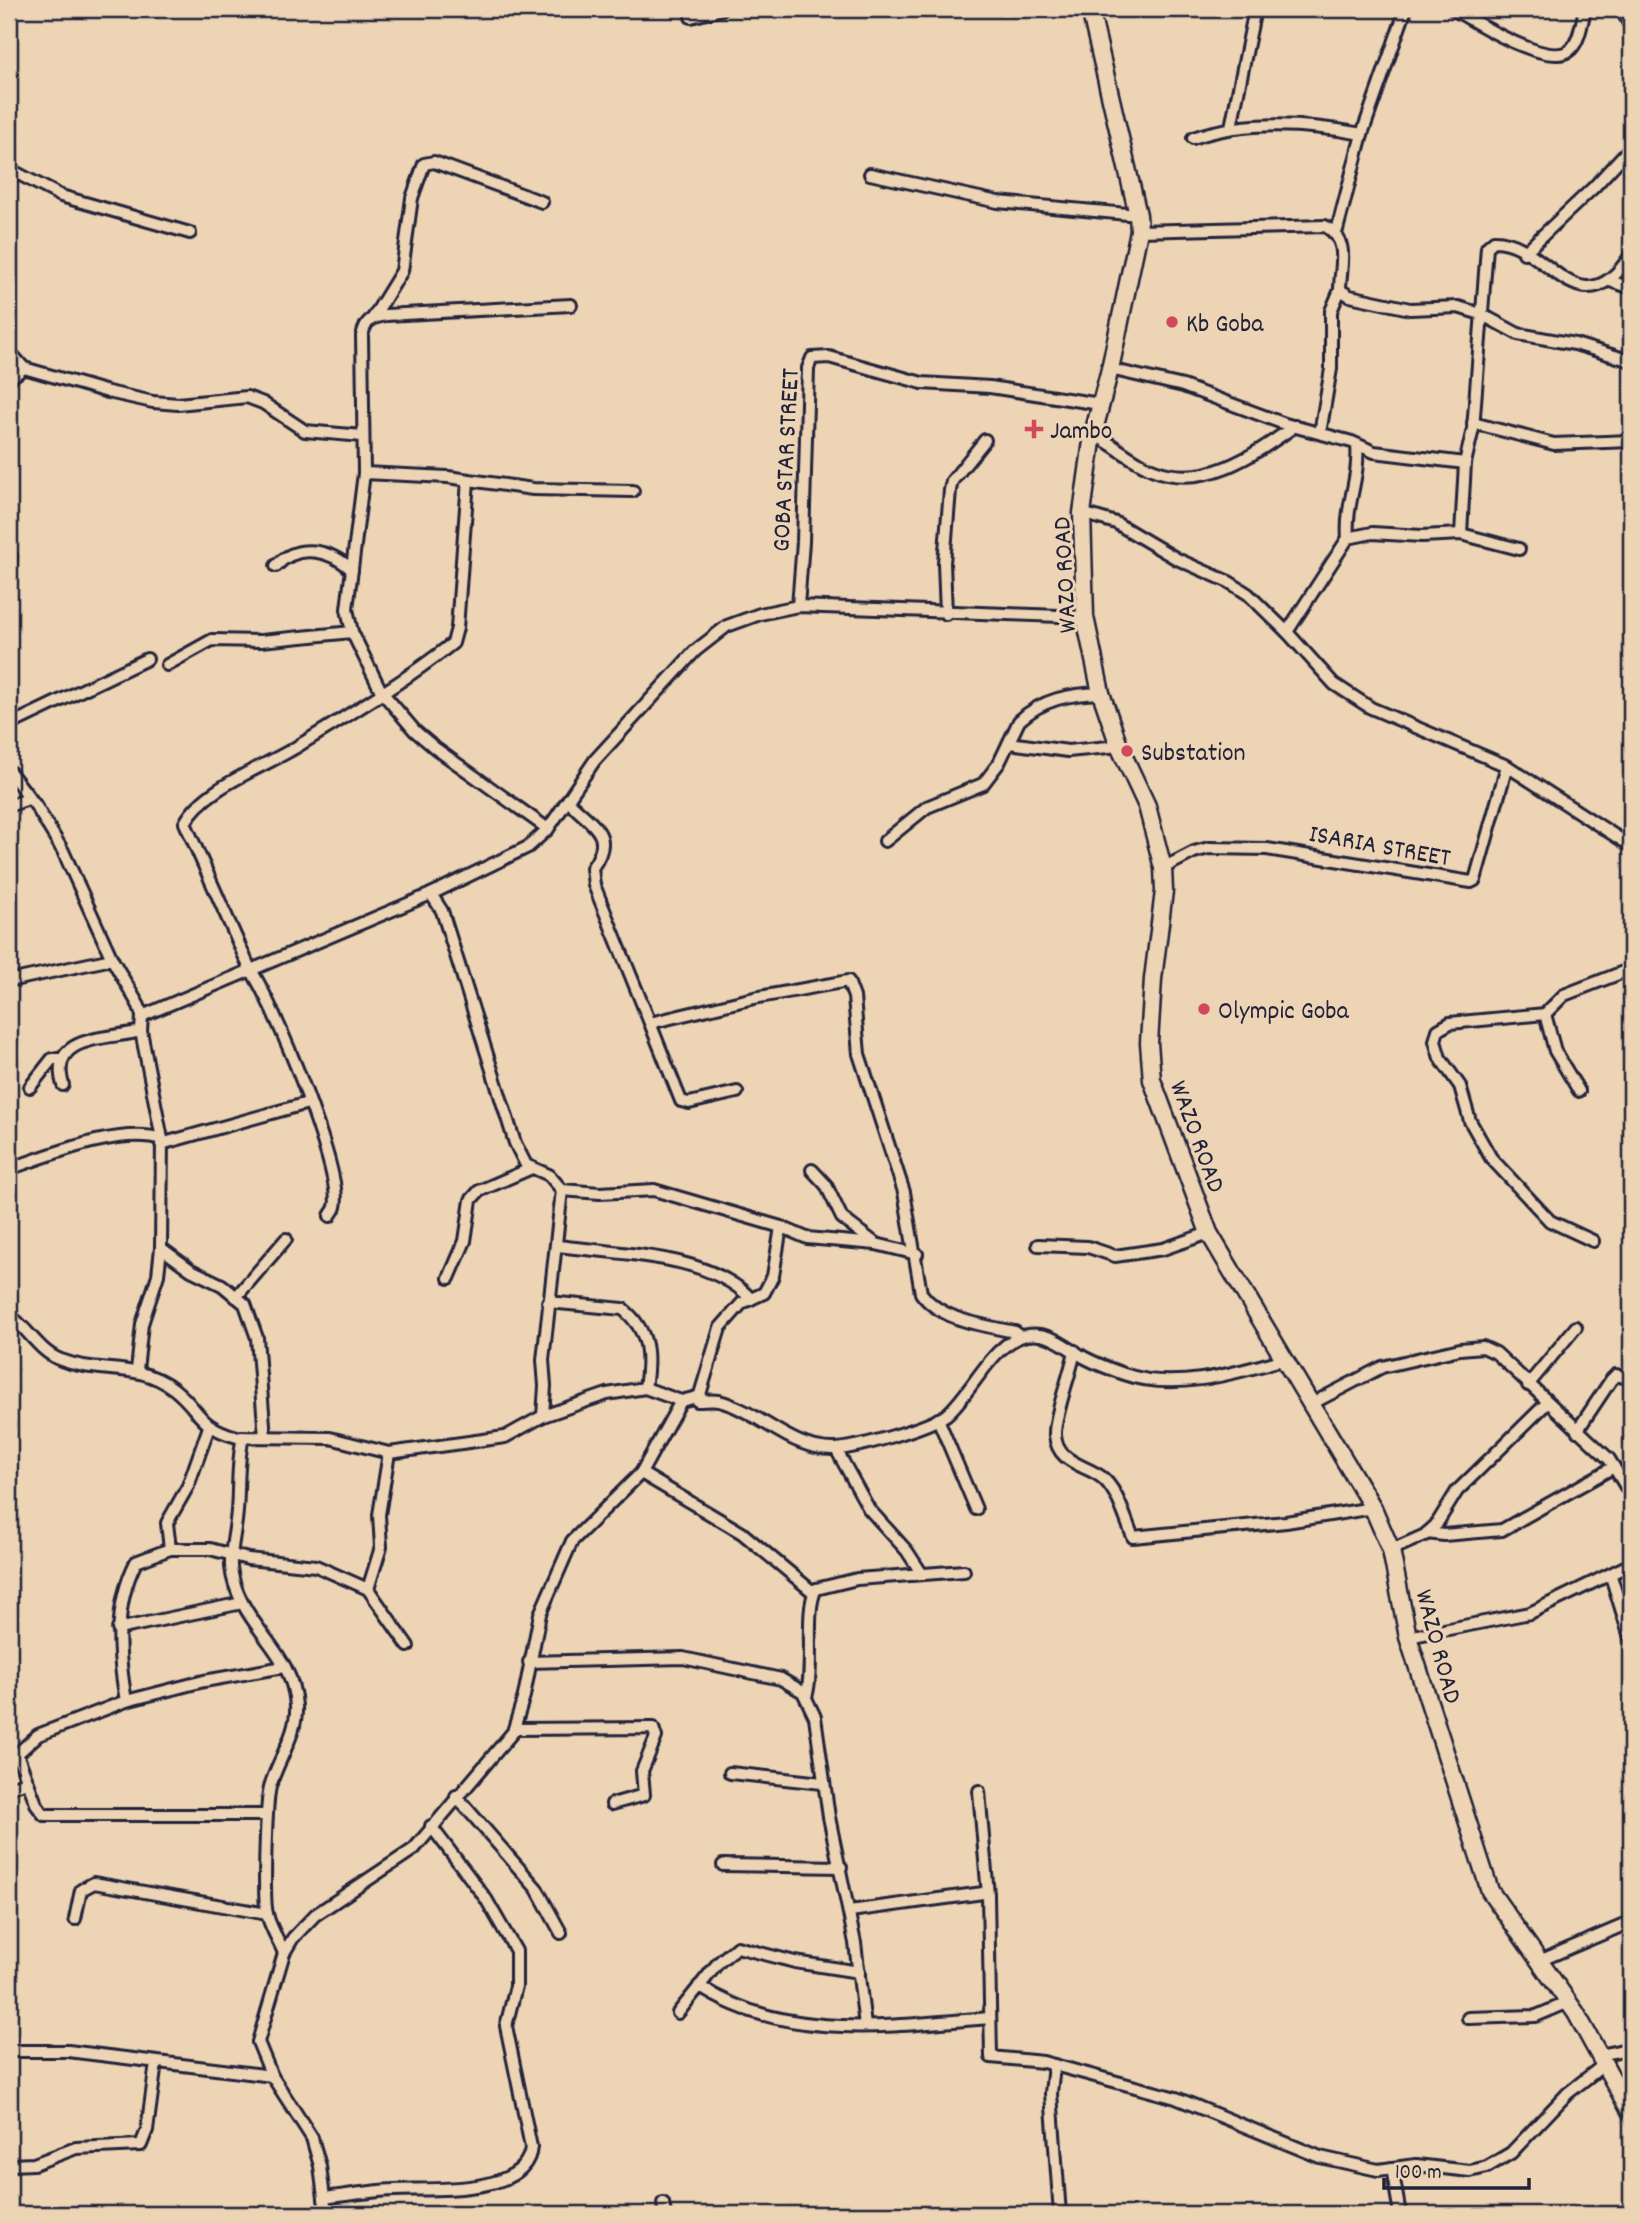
<svg xmlns="http://www.w3.org/2000/svg" width="1640" height="2223" viewBox="0 0 1640 2223" font-family="Dekko,sans-serif">
  <style>
    .lines { fill: none; stroke-linecap: round; stroke-linejoin: round }
    .minor-casing { stroke: #22223b; stroke-width: 16 }
    .secondary-casing { stroke: #22223b; stroke-width: 21 }
    .minor { stroke: #ecd4b4; stroke-width: 10 }
    .secondary { stroke: #ecd4b4; stroke-width: 16 }
    .poi-dot { fill: #d1495b; stroke: #ecd4b4; stroke-width: 2.5 }
    .labels { text-anchor: middle; stroke-width: 6; stroke-linejoin: round; paint-order: stroke }
    .poi-label { font-size: 26px; fill: #22223b; stroke: #ecd4b4; text-anchor: start }
    .street-label { font-size: 26px; fill: #22223b; stroke: #ecd4b4 }
  </style>
  <rect width="100%" height="100%" fill="#ecd4b4"/>
  <filter id="ink" filterUnits="userSpaceOnUse"><feTurbulence type="fractalNoise" baseFrequency=".0143" numOctaves="2"/><feDisplacementMap in="SourceGraphic" scale="14" xChannelSelector="R" yChannelSelector="G"/><feConvolveMatrix kernelMatrix="1 2 1 2 8 2 1 2 1" color-interpolation-filters="sRGB"/></filter>
  <g filter="url(#ink)">
    <g class="lines">
      <g class="minor-casing">
        <g id="minor">
          <path d="M1453 9C1474 21 1550 70 1571 49 1580 40 1582 21 1585 9"/>
          <polyline points="1621,9 1631,27"/>
          <polyline points="691,17 722,9"/>
          <polyline points="1231,127 1255,9"/>
          <path d="M1193 138C1245 120 1309 124 1362 134"/>
          <polyline points="9,169 61,196 190,233"/>
          <polyline points="870,174 998,202 1138,215"/>
          <polyline points="1333,230 1337,230 1362,134 1406,9"/>
          <path d="M1139 231 1325 226C1351 241 1340 265 1340 290L1350 296 1410 309 1458 307 1481 314 1518 334 1575 344 1631 361"/>
          <polyline points="1524,253 1594,187 1631,147"/>
          <polyline points="1610,281 1631,288"/>
          <polyline points="373,318 402,271 412,198 424,164 434,162 542,202"/>
          <polyline points="9,351 24,368 108,392 153,402 178,404 247,397 263,403 305,431 363,436"/>
          <polyline points="1110,369 1183,386 1285,424 1352,442 1374,452 1465,463"/>
          <polyline points="9,379 24,368"/>
          <polyline points="1473,423 1554,444 1631,441"/>
          <polyline points="1320,433 1331,369 1331,311 1340,290"/>
          <path d="M1093 434C1114 444 1132 462 1154 470 1206 490 1255 454 1295 426"/>
          <polyline points="364,473 448,477 533,489 633,491"/>
          <polyline points="1082,513 1116,523 1177,559 1229,582 1248,594 1287,632 1334,684 1371,708 1507,766 1631,846"/>
          <path d="M1461 534 1465 463 1473 429 1487 247 1494 241C1547 240 1578 335 1631 255"/>
          <path d="M1348 538C1345 505 1360 478 1357 445"/>
          <path d="M276 566C298 542 331 550 352 570"/>
          <polyline points="9,577 11,556"/>
          <polyline points="798,606 803,542 808,368 812,358 829,357 922,383 990,387 1100,404"/>
          <polyline points="946,614 944,563 950,490 952,481 985,440"/>
          <polyline points="1287,632 1348,538 1372,533 1422,536 1461,534 1519,549"/>
          <polyline points="167,665 212,640 261,641 352,632"/>
          <polyline points="9,725 147,659"/>
          <polyline points="1009,743 1068,751 1119,746"/>
          <polyline points="9,771 36,806 63,851 112,959 139,1006 142,1016 141,1031 162,1139 161,1248 158,1275 142,1324 137,1370"/>
          <path d="M569 802C593 826 616 835 592 868L594 885 650 1023"/>
          <polyline points="9,806 28,799"/>
          <path d="M548 829 435 748 415 731 381 691 352 632 347 609 364 473 362 336C366 320 370 318 386 315L571 305"/>
          <path d="M885 841 927 807 983 784 999 763 1019 721C1042 699 1070 694 1101 693"/>
          <polyline points="1163,868 1194,852 1209,848 1267,849 1471,882 1475,880 1507,766"/>
          <polyline points="431,894 442,911 515,1143 526,1165 549,1175 562,1190 600,1193 654,1190 781,1227 807,1238 876,1244 917,1254"/>
          <polyline points="9,981 112,959"/>
          <polyline points="1545,1014 1450,1023 1438,1030 1435,1041 1440,1058 1460,1086 1470,1121 1491,1158 1550,1221 1593,1241"/>
          <polyline points="142,1016 431,894 528,847 548,829 595,760 695,651 727,626 760,614 798,606 1085,617"/>
          <path d="M63 1085C48 1034 107 1040 141 1031"/>
          <polyline points="30,1087 52,1059 62,1059"/>
          <polyline points="1579,1091 1555,1051 1545,1014 1564,995 1631,969"/>
          <path d="M737 1092 689 1103 681 1101 650 1023 754 998 848 981 854 997 859 1054 904 1192 921 1293C941 1321 983 1325 1015 1332L1019 1336"/>
          <polyline points="161,1144 308,1103"/>
          <path d="M9 1169C50 1155 119 1126 162 1139"/>
          <polyline points="812,1170 826,1185 842,1218 876,1244"/>
          <path d="M330 1216C331 1213 334 1211 335 1207 344 1174 272 999 250 969L185 823C204 787 263 768 298 746 350 714 405 681 453 643L457 628 468 481"/>
          <polyline points="1038,1245 1088,1247 1115,1256 1163,1249 1209,1233"/>
          <path d="M558 1246C616 1254 709 1253 751 1299"/>
          <polyline points="161,1248 191,1270 222,1285 245,1304 257,1338 265,1437"/>
          <polyline points="449,1278 465,1241 471,1200 479,1191 532,1168"/>
          <polyline points="236,1297 286,1239"/>
          <path d="M548 1302 623 1309C650 1331 650 1356 645 1388"/>
          <path d="M9 1315C28 1328 39 1352 61 1360 100 1375 138 1361 174 1389 202 1411 195 1425 237 1437L330 1438 389 1453 505 1437 543 1416 607 1394 645 1388 681 1401 697 1397 698 1401C705 1401 713 1400 719 1401 761 1412 791 1451 836 1449 858 1448 929 1427 946 1415 971 1395 994 1339 1028 1335 1049 1332 1063 1345 1080 1355 1093 1363 1110 1369 1124 1374 1174 1392 1236 1373 1285 1359"/>
          <path d="M1075 1351C1071 1372 1054 1417 1055 1435 1057 1462 1082 1464 1100 1476 1117 1487 1125 1519 1133 1537L1286 1522 1373 1508"/>
          <polyline points="1528,1385 1576,1327"/>
          <polyline points="698,1401 720,1328 742,1303 764,1293 773,1276 781,1227"/>
          <polyline points="1311,1404 1382,1367 1460,1349 1483,1347 1496,1353 1609,1459 1631,1495"/>
          <polyline points="543,1416 545,1386 543,1360 562,1190"/>
          <polyline points="938,1419 976,1509"/>
          <polyline points="1577,1431 1611,1380 1616,1375 1631,1379"/>
          <path d="M243 1437C237 1462 239 1486 237 1511 234 1550 222 1564 243 1604 262 1640 293 1660 296 1706 298 1733 277 1761 270 1787 266 1803 263 1899 267 1914 270 1927 279 1941 284 1953"/>
          <polyline points="836,1449 869,1509 907,1551 922,1574"/>
          <polyline points="641,1473 742,1533 813,1592"/>
          <polyline points="1427,1533 1444,1535 1502,1530 1614,1467"/>
          <polyline points="170,1549 167,1523 188,1486 209,1427"/>
          <polyline points="1391,1550 1425,1535 1436,1525 1457,1491 1547,1403"/>
          <polyline points="1611,1576 1631,1641"/>
          <polyline points="368,1589 408,1646"/>
          <polyline points="118,1629 242,1603"/>
          <polyline points="1408,1637 1530,1613 1631,1564"/>
          <polyline points="529,1662 683,1658 781,1679 803,1692 815,1717 829,1817 855,1943 865,2026"/>
          <path d="M806 1697C815 1668 804 1610 816 1589L857 1579 964 1571"/>
          <path d="M126 1701C118 1654 113 1607 136 1562L170 1549H210L248 1559 316 1566 368 1589 381 1547 379 1515 389 1453"/>
          <polyline points="514,1729 653,1728 656,1737 642,1771 644,1795 612,1804"/>
          <polyline points="730,1773 822,1783"/>
          <polyline points="9,1788 27,1782"/>
          <polyline points="979,1791 988,1895"/>
          <polyline points="456,1796 537,1889 561,1933"/>
          <polyline points="267,1815 44,1815 37,1806 17,1754 38,1735 126,1701 204,1681 284,1667"/>
          <polyline points="723,1865 841,1867"/>
          <polyline points="850,1911 983,1893 988,1895 991,2057 1043,2062 1176,2098 1320,2157 1378,2170 1416,2165 1470,2171 1487,2167 1511,2153 1568,2093 1606,2063"/>
          <polyline points="75,1919 81,1890 94,1883 267,1914"/>
          <polyline points="1539,1961 1631,1922"/>
          <path d="M699 1986C784 2042 892 2026 989 2018"/>
          <polyline points="678,2013 718,1963 737,1947 795,1962 859,1972"/>
          <polyline points="1468,2018 1536,2016 1569,2002"/>
          <polyline points="9,2051 68,2051 272,2076"/>
          <polyline points="1601,2055 1631,2048"/>
          <polyline points="1054,2065 1051,2093 1060,2214"/>
          <polyline points="9,2165 34,2164 76,2148 141,2145 147,2130 156,2063"/>
          <polyline points="1392,2168 1400,2214"/>
          <path d="M324 2198C348 2195 371 2191 394 2190 429 2188 527 2197 531 2147L506 2026 516 1986V1951L486 1899 431 1826"/>
          <polyline points="663,2203 665,2214"/>
          <polyline points="326,2214 320,2166 312,2138 272,2076 258,2042 284,1953 293,1938 315,1915 414,1849 513,1732 524,1696 540,1614 572,1541 641,1473 681,1401"/>
        </g>
      </g>
      <g class="secondary-casing">
        <polyline id="secondary" points="1090,9 1138,215 1139,231 1110,369 1093,434 1082,513 1085,617 1101,693 1119,746 1147,806 1163,868 1164,891 1153,979 1149,1043 1152,1080 1209,1233 1373,1508 1391,1550 1408,1637 1490,1891 1576,2013 1631,2113"/>
      </g>
      <use href="#minor" class="minor"/>
      <use href="#secondary" class="secondary"/>
    </g>
  </g>
  <g class="poi-dot">
    <circle cx="1172" cy="322" r="7"/>
    <path d="M1030.5 418.5h7v7h7v7h-7v7h-7v-7h-7v-7h7z"/>
    <circle cx="1127" cy="751" r="7"/>
    <circle cx="1204" cy="1009" r="7"/>
  </g>
  <g class="labels">
    <g class="poi-label">
      <text x="1186" y="331">Kb Goba</text>
      <text x="1050" y="438">Jambo</text>
      <text x="1141" y="760">Substation</text>
      <text x="1218" y="1018">Olympic Goba</text>
    </g>
    <g class="street-label">
      <text transform="translate(784 460) rotate(-87)" y="9">GOBA STAR STREET</text>
      <text transform="translate(1063 575) rotate(-93)" y="9">WAZO ROAD</text>
      <text transform="translate(1380 844) rotate(10)" y="9">ISARIA STREET</text>
      <text transform="translate(1199 1136) rotate(70)" y="9">WAZO ROAD</text>
      <text transform="translate(1440 1646) rotate(75)" y="9">WAZO ROAD</text>
    </g>
  </g>
  <rect width="1640" height="2223" fill="none" stroke="#ecd4b4" stroke-width="35"/>
  <rect x="18" y="18" width="1605" height="2188" fill="none" stroke="#22223b" stroke-width="2.5" filter="url(#ink)"/>
  <path d="M1384 2178v10h145v-10" fill="none" stroke="#22223b" stroke-width="3.5"/>
  <text x="1395" y="2178" font-size="21" fill="#22223b" stroke="#ecd4b4" stroke-width="5" paint-order="stroke">100 m</text>
</svg>
